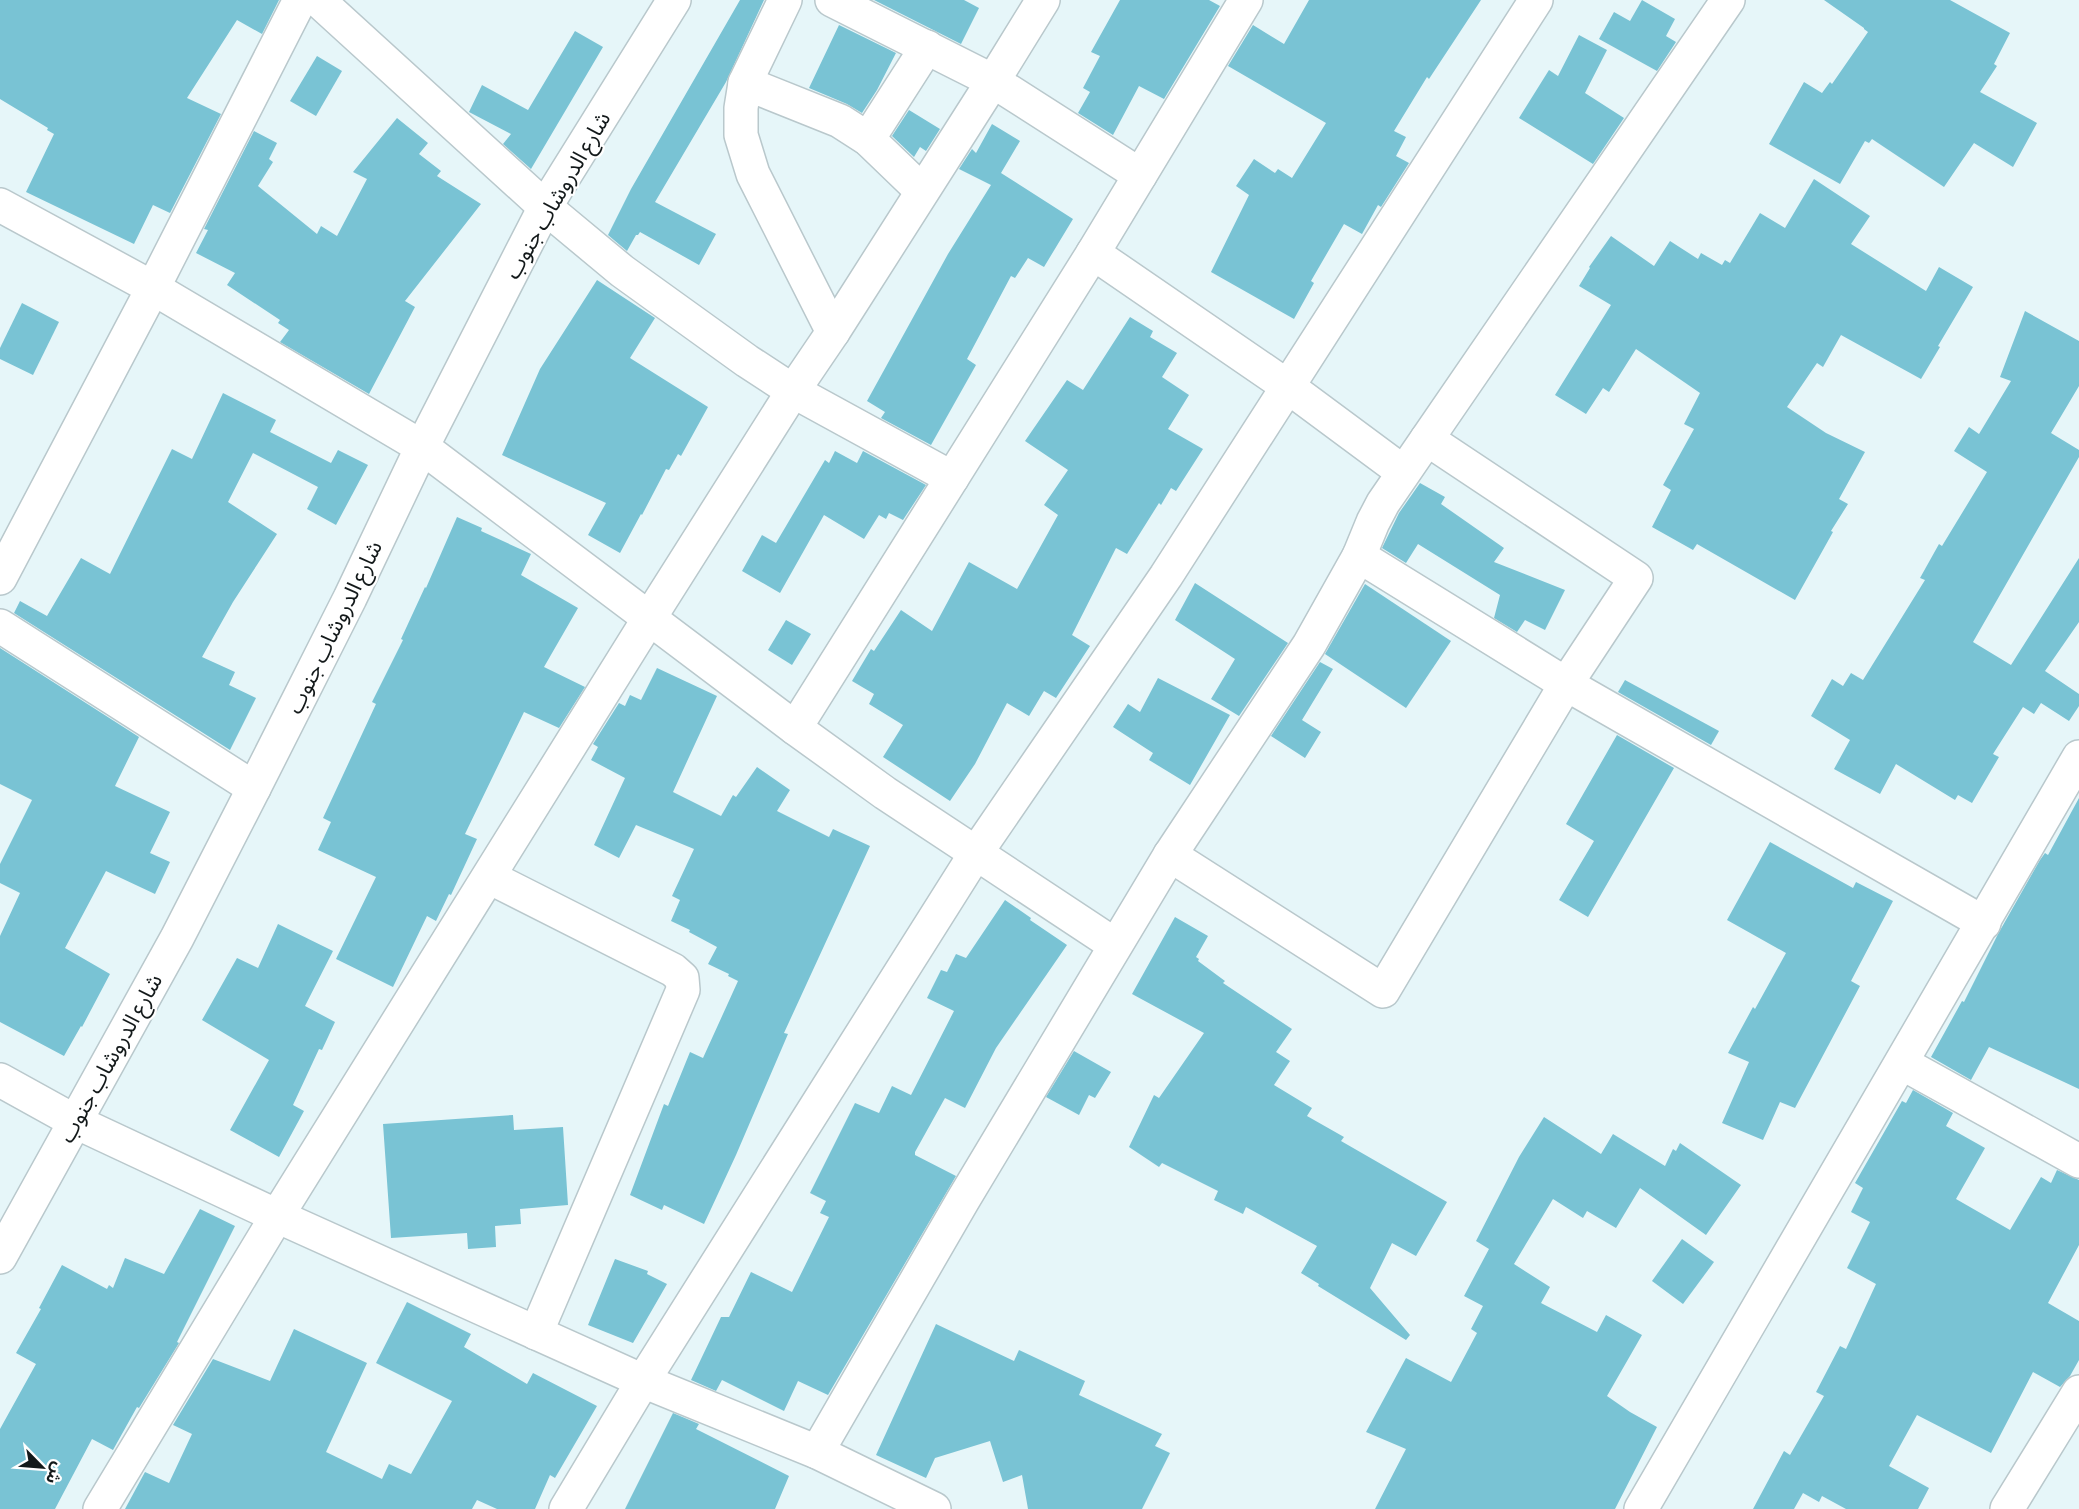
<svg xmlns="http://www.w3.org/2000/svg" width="2079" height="1509" viewBox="0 0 2079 1509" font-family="'Alegreya Sans','Noto Sans Arabic',sans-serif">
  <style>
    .building { fill: #79c3d4 }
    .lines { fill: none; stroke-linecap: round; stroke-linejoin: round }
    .minor-casing { stroke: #b9c8cc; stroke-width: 36 }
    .tertiary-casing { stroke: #b9c8cc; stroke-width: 36 }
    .minor { stroke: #fff; stroke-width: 33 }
    .tertiary { stroke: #fff; stroke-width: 33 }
    .labels { text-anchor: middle; stroke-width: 4.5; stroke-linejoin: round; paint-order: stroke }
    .street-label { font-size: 22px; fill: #13191a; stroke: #fff }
  </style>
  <rect width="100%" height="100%" fill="#e6f6f9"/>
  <g class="building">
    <polygon points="0,0 279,0 262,34 237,20 187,98 221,114 170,213 153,205 134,244 26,192 54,134 47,130 48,128 0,99"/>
    <polygon points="740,0 764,0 726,82 655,202 716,234 699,265 640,232 638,235 636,235 627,251 608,235 631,189"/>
    <polygon points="874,0 964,0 979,8 961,44"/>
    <polygon points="1120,0 1209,0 1220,6 1164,99 1139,86 1113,135 1078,113 1090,92 1083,88 1100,56 1091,52"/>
    <polygon points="1309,0 1481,0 1429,79 1427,77 1394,131 1406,137 1396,156 1409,163 1381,207 1378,205 1362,234 1344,224 1311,281 1314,283 1294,319 1211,272 1249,195 1236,186 1254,159 1275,173 1278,169 1292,178 1326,123 1228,66 1253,25 1284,44"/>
    <polygon points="1642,0 1675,19 1666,36 1676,42 1657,71 1599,39 1614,12 1630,21"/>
    <polygon points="1824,0 1950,0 2010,33 1994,64 1997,66 1980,92 2037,123 2013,167 1974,143 1944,187 1872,139 1869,143 1865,141 1840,184 1769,144 1804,82 1822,93 1830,82 1832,84 1868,32 1864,29 1864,28"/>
    <polygon points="839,25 896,53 877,90 862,113 847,104 809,88"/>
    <polygon points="575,31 603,47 531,169 503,144 511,134 469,112 482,85 528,110"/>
    <polygon points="1579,35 1607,50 1585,93 1624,118 1593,164 1519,118 1549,70 1558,76"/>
    <polygon points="317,56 342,71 316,116 290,101"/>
    <polygon points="909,110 940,129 926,151 920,147 914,157 892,136"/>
    <polygon points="397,118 428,143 419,154 441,171 437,176 481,204 405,301 415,307 369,394 280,342 289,330 278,323 280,320 227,285 235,273 196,253 208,230 204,229 254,131 277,143 269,159 273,162 258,186 317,234 321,226 337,236 367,179 353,172"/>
    <polygon points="992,124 1020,141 1001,173 1073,219 1044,267 1028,258 1015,278 1011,276 967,359 976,365 931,445 881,418 885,412 867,401 948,254 991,185 959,169 972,149 976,153"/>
    <polygon points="1814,179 1870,216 1851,244 1926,291 1939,267 1973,287 1938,346 1940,347 1921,379 1841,335 1823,367 1817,363 1787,407 1826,433 1865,452 1839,499 1848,504 1831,531 1833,532 1795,600 1697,544 1693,550 1652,527 1671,490 1663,485 1694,429 1684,424 1700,393 1636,349 1609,392 1603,388 1586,414 1555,395 1611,305 1579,286 1590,268 1589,267 1611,236 1654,266 1670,241 1698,259 1701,253 1722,265 1725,260 1730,263 1760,213 1785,228"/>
    <polygon points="597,280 655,318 630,358 708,407 681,456 678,454 669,470 666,469 642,515 641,514 620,553 588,535 606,503 502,455 540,369"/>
    <polygon points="22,303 59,322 33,375 0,359 0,348"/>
    <polygon points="2025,311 2079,341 2079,386 2051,433 2079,450 2079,457 1973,642 2011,665 2079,558 2079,622 2045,671 2079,694 2079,706 2069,721 2041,703 2034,714 2023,707 1993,754 1999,757 1972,803 1958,795 1955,800 1896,764 1880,794 1834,769 1850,740 1811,716 1832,679 1843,686 1851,673 1863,680 1925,580 1920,578 1939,544 1942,546 1987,472 1954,451 1969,427 1979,434 2011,381 2000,377"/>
    <polygon points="1130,317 1153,331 1150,337 1177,353 1162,377 1189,395 1168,429 1203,449 1176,491 1171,488 1161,505 1159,503 1127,554 1116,548 1072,635 1090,646 1056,698 1044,691 1029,716 1007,703 975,764 950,801 883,757 903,725 869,704 874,694 852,681 871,649 874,651 901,610 932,631 969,562 1017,589 1058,515 1044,505 1068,470 1025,441 1067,380 1083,390"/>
    <polygon points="223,393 276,420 270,432 331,463 338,450 368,465 336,525 307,509 318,487 253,453 228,502 277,534 233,602 202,657 235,672 229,685 256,698 230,750 14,613 20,601 47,616 81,558 110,574 172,449 192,459"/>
    <polygon points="835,451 857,463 863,451 926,485 903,520 889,513 886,519 879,515 864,539 824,515 780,593 742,571 762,535 776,543 825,460 829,463"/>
    <polygon points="1420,483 1445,497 1441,504 1504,548 1494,562 1565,590 1545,630 1525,620 1517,632 1494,618 1500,595 1418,544 1406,563 1382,548 1399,513"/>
    <polygon points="457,517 482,528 481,531 531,554 521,575 578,608 544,667 585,687 559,728 524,712 465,834 477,839 451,895 449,894 436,921 427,916 393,987 336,959 376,877 318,850 331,822 323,818 376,704 372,702 403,640 401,639 425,587 426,588"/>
    <polygon points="1195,583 1288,643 1239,716 1211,699 1235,659 1175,620"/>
    <polygon points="1365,584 1451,641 1406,708 1325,654"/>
    <polygon points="786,620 811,634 792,665 768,650"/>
    <polygon points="0,648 139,737 115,786 170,812 150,853 170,862 155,894 106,871 65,948 110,974 82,1027 81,1026 64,1056 0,1022 0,936 20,893 0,883 0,864 32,800 0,784"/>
    <polygon points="1320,662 1333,669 1302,720 1321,732 1305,758 1271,736"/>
    <polygon points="657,668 717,696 673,792 721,816 733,795 736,797 757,767 790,790 777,811 829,837 833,829 870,846 784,1033 788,1034 736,1155 704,1224 664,1205 662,1210 630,1195 664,1104 668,1106 690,1052 703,1058 738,981 728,976 729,974 708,964 717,947 689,932 690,930 671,921 680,900 672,896 694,849 636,825 619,858 594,845 625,778 591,760 598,747 593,744 619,703 625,706 630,695 641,700"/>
    <polygon points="1158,678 1230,715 1190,785 1149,760 1153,753 1113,727 1128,704 1140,712"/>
    <polygon points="1625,680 1719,731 1711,745 1618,692"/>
    <polygon points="1617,735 1674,768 1588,917 1559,900 1594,841 1566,824"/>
    <polygon points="2079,798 2079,1089 1989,1047 1971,1080 1931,1057 1962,1001 1964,1002 1998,934 2040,860 2045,853 2048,855"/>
    <polygon points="1770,842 1853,888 1856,882 1893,901 1851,981 1860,986 1795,1108 1780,1102 1763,1140 1722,1123 1749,1062 1728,1053 1753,1007 1755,1009 1786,953 1727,920"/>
    <polygon points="1005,900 1031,918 1030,920 1067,945 996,1048 965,1108 945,1098 915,1152 915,1155 956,1176 828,1395 798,1381 784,1411 722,1380 716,1391 691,1380 721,1317 729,1317 751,1272 792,1292 829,1217 820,1213 826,1201 810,1193 855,1103 879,1113 892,1086 911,1095 954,1011 927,998 941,970 947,972 956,954 966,958"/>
    <polygon points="1175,917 1208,936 1196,957 1199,959 1198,961 1225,981 1223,983 1292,1029 1276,1052 1290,1061 1274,1085 1312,1108 1307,1116 1344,1137 1341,1141 1447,1202 1416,1256 1392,1243 1370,1288 1410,1335 1406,1340 1318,1286 1319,1284 1301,1273 1317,1246 1246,1207 1243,1214 1214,1200 1218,1191 1162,1163 1159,1167 1129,1147 1154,1095 1159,1098 1204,1033 1132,994"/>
    <polygon points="278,924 333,951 305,1006 335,1022 322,1050 319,1049 293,1105 304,1111 279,1157 230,1130 269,1060 202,1020 237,958 258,968"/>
    <polygon points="1074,1051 1111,1072 1095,1098 1089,1095 1079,1115 1046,1097"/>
    <polygon points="1913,1090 1953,1113 1946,1126 1985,1148 1956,1199 2010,1230 2041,1177 2051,1183 2057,1170 2079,1180 2079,1245 2048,1303 2079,1321 2079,1360 2070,1376 2060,1387 2033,1372 1991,1453 1917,1415 1889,1466 1929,1488 1918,1509 1846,1509 1822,1496 1819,1502 1803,1493 1794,1509 1753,1509 1784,1451 1790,1455 1824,1396 1816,1392 1840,1346 1846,1349 1876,1284 1847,1268 1870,1222 1851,1212 1863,1188 1855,1183 1902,1101 1906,1103"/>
    <polygon points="513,1115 514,1130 563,1127 568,1205 520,1209 521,1224 495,1226 496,1247 468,1249 467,1233 391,1238 383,1124"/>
    <polygon points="1544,1117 1601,1154 1613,1134 1665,1166 1673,1149 1676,1151 1680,1143 1741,1185 1706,1235 1640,1188 1616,1228 1587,1211 1583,1218 1553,1199 1514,1264 1550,1287 1541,1303 1597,1332 1606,1315 1642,1335 1607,1396 1630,1412 1657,1427 1615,1509 1375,1509 1406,1449 1366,1432 1406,1358 1451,1382 1477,1333 1471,1329 1483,1306 1464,1296 1489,1249 1476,1241 1519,1157"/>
    <polygon points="200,1209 235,1226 177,1342 179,1343 139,1408 137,1407 113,1450 92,1439 55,1509 0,1509 0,1429 36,1364 16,1353 41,1309 39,1308 62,1265 107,1289 109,1285 113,1288 125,1258 164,1274"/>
    <polygon points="1682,1239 1714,1262 1683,1304 1652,1281"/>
    <polygon points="615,1259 648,1271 647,1274 667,1284 633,1343 588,1325"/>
    <polygon points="407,1302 471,1334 464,1347 527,1384 533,1373 597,1406 555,1478 550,1475 535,1509 497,1509 477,1500 472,1509 125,1509 145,1472 169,1483 192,1434 173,1425 213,1359 270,1381 294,1329 367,1363 326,1452 382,1479 389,1464 411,1474 452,1401 376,1363"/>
    <polygon points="936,1324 1014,1361 1019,1350 1085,1381 1079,1395 1162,1434 1155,1446 1170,1453 1142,1509 1028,1509 1022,1475 1003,1482 990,1441 935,1458 926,1478 876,1455"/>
    <polygon points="673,1413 699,1424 696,1429 789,1476 775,1509 625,1509"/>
  </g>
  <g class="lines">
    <g class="minor-casing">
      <g id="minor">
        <polyline points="318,0 545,207 622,271 747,361 793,391 952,478 1093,253 1246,0"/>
        <polyline points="785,0 745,83 741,108 741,135 753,174 833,332"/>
        <polyline points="832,0 993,81 1140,175"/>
        <polyline points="745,83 840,121 868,139 922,191"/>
        <polyline points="868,139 927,47"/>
        <polyline points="0,205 153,288 422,447 795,728 885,793 1115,945"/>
        <polyline points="1093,253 1287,386 1403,472"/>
        <polyline points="1359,556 1566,684 1984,923"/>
        <polyline points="0,578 153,288 300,0"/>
        <polyline points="0,626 254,788"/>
        <polyline points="795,728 952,478"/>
        <polyline points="1170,855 1383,991 1566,684 1636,578 1427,439"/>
        <polyline points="489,877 673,970 682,978 683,990 536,1333"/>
        <polyline points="1902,1063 2079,1161"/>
        <polyline points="0,1080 76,1122 277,1216 643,1381 817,1452 934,1509"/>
        <polyline points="817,1452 963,1200 1170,855 1309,645 1359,556 1373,522 1383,503 1728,0"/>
        <polyline points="100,1509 277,1216 650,617 793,391 833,332 993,81 1043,0"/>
        <polyline points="566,1509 643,1381 976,853 1166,576 1536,0"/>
        <polyline points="1641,1509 2079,757"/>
        <polyline points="2007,1509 2079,1392"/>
      </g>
    </g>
    <g class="tertiary-casing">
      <polyline id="tertiary" points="0,1257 177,938 254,788 350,598 422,447 545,207 674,0"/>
    </g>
    <use href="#minor" class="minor"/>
    <use href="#tertiary" class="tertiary"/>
  </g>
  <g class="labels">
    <g class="street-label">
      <text transform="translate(557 195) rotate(-60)" y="8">شارع الدروشاب جنوب</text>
      <text transform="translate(334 627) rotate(-64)" y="8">شارع الدروشاب جنوب</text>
      <text transform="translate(110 1058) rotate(-61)" y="8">شارع الدروشاب جنوب</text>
    </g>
  </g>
  <g transform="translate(42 1467) rotate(115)" stroke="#ffffff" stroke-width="4.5" paint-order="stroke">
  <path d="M0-4.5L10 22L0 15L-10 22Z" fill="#13191a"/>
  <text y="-9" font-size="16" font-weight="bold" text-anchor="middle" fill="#13191a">ش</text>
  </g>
</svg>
